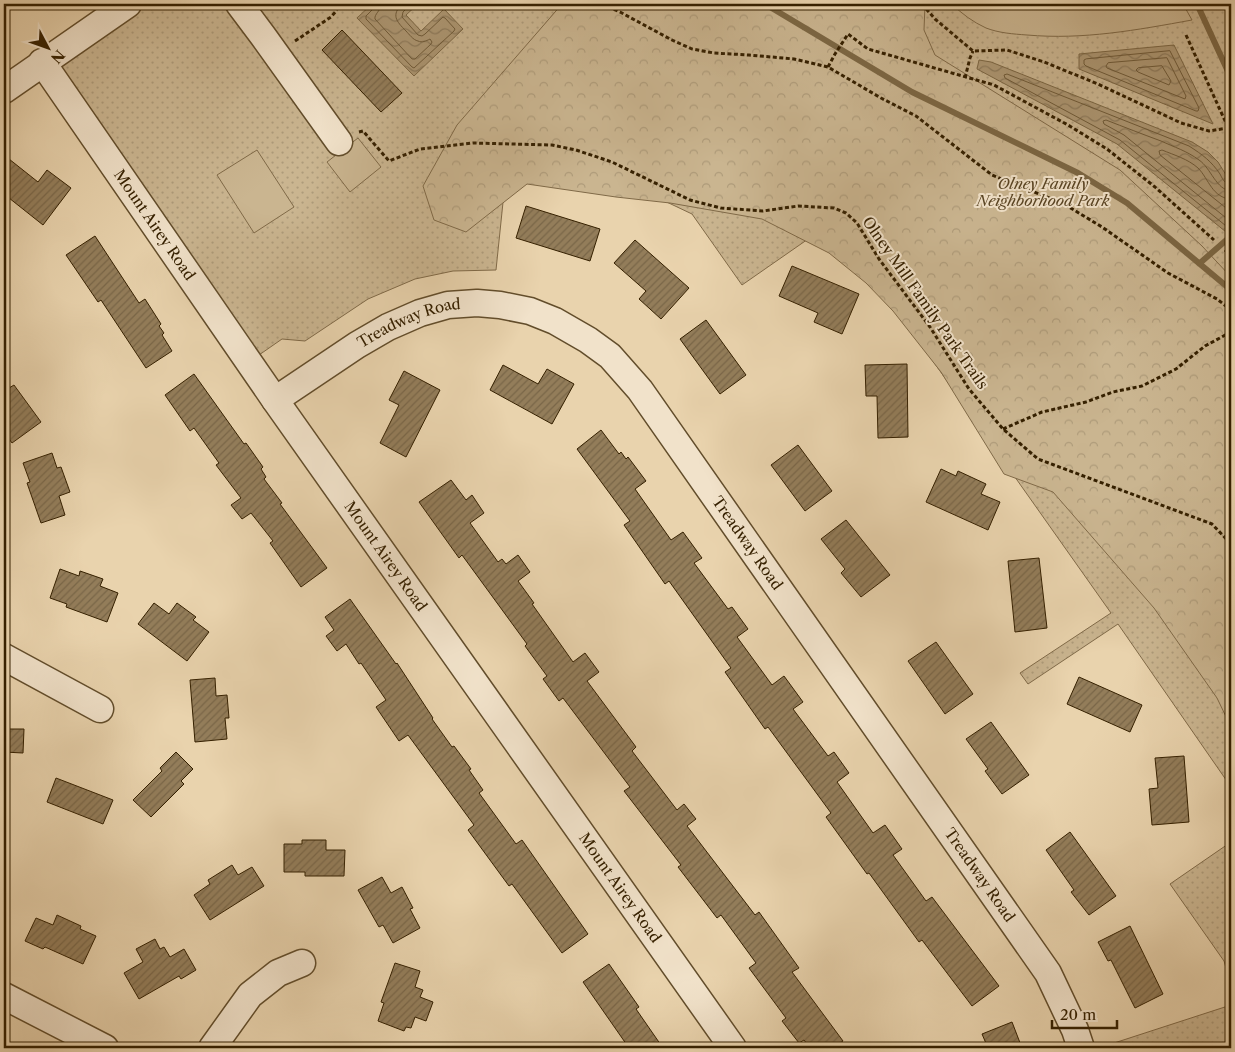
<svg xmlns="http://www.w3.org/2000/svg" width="1235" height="1052" viewBox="0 0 1235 1052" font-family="'Libre Caslon Text',serif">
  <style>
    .grass { fill: url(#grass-dots); stroke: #806a48 }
    .forest { fill: url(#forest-crowns); stroke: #806a48 }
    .pitch { fill: #cab590; stroke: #806a48 }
    .water { fill: url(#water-waves); stroke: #7c6744 }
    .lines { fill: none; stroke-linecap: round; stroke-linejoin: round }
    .shore { stroke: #705b39; stroke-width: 1 }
    .stream { stroke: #7c6744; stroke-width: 6 }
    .building { fill: url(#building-hatch); stroke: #352000 }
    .minor-casing { stroke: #624d2b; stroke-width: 29 }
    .path { stroke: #352000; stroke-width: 3; stroke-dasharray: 4 2.5; stroke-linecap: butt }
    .minor { stroke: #f1e2ca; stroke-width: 26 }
    .labels { text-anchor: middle; stroke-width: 4; stroke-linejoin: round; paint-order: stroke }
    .park-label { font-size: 15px; font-style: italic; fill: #5a4524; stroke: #f1e2ca }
    .street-label { font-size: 15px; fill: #352000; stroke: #f1e2ca }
  </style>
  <defs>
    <pattern id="grass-dots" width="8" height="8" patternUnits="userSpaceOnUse" patternTransform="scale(1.25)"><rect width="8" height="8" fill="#cab590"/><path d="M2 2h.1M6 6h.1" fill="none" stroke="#ae9b7a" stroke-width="1.8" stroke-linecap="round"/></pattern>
    <pattern id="forest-crowns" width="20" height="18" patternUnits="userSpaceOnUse" patternTransform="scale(1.25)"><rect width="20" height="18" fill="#cab590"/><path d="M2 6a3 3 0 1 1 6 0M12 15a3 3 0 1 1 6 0" fill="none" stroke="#ae9b7a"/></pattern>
    <pattern id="water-waves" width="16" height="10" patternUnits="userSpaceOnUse" patternTransform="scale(1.25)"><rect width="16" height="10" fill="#ac9672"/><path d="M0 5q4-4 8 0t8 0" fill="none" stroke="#8d7a5b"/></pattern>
    <pattern id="building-hatch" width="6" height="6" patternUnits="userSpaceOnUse" patternTransform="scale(1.25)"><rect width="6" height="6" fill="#937d5a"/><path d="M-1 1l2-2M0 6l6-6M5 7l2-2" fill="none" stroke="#796648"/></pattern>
  </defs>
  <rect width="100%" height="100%" fill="#e9d3ad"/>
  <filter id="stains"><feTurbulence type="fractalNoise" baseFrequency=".004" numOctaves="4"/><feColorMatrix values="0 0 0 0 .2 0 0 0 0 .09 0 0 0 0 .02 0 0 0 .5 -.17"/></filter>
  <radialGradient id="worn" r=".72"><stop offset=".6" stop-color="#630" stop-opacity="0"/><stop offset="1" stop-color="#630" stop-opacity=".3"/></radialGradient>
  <g class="grass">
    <polygon points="128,4 562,4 528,44 570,4 1231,4 1231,787 1118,624 1028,684 1020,673 1111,613 834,221 742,285 692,214 578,160 508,154 496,270 453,271 415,279 368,299 305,341 282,339 249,362 42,62"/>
    <polygon points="1231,842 1231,985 1224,961 1170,884"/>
    <polygon points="1231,1005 1231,1048 1108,1048 1108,1045"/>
  </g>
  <polygon class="forest" points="562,4 925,4 924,30 935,55 1120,170 1202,246 1231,277 1231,727 1217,698 1154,608 1053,492 1004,474 941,372 893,311 866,283 829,253 762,219 670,203 616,197 527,184 466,232 434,220 423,186 457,125"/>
  <g class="pitch">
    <path d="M952 4H1183L1192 20C1137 30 1083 40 1027 35 1013 34 999 33 986 28 973 22 962 14 952 4Z"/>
    <polygon points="358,138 381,167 350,192 327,162"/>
    <polygon points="257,150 294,207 254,233 217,175"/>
  </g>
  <g class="water">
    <polygon points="372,4 418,4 406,15 421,31 444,9 463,29 414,76 357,18"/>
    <polygon points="1174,45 1213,124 1079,69 1079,54"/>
    <polygon points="979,60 991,62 1192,142 1208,152 1218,162 1231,183 1231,236 1117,144 977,69"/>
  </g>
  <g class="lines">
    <g class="shore">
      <polyline points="375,4 373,9 366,16 366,19 412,67 414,68 454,31 455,29 445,18 443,17 425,34 422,36 418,35 402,17 403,12 411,4"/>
      <path d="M381 4C381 11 374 14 375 19L412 59H415L431 44 432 42 430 39C426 41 422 43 418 41 413 40 409 34 406 31 396 21 391 15 402 4"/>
      <polygon points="1170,51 1199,108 1198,111 1196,111 1086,66 1084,64 1084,60 1086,59"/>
      <polygon points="1167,58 1186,96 1185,99 1107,68 1106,66 1108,63"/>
      <polygon points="1162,66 1171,81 1169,85 1138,72 1136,70 1138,68"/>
      <path d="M1231 185C1225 184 1223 180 1220 174 1211 161 1203 155 1189 146L1007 74 1004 75 1005 78 1120 140 1231 230"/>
      <path d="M1231 191C1216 190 1211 168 1199 160 1187 151 1174 147 1161 141 1142 134 1124 127 1106 120L1103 121 1104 124 1124 135 1231 222"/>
      <path d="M1231 199C1212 198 1209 179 1198 168 1188 159 1174 155 1162 150L1159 151 1160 155 1231 212"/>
    </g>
    <g class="stream">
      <polyline points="765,4 912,92 1078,173 1127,203 1231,290"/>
      <polyline points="1197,4 1231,78"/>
      <polyline points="1200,263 1231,236"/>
    </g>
  </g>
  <g class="building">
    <polygon points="342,30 402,93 381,112 322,50"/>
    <polygon points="4,155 38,182 47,170 71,188 43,225 4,194"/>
    <polygon points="526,206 600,229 590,261 516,238"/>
    <polygon points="95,236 139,303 145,299 161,324 159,326 164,333 162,335 172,351 146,368 101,300 98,302 66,255"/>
    <polygon points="635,240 689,288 661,319 639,299 646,291 614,263"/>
    <polygon points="792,266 859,294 842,334 814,322 818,313 779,296"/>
    <polygon points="706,320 746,375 720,394 680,339"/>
    <polygon points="907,364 908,437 878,438 877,396 866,396 865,365"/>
    <polygon points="503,365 538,384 547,369 574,384 552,424 490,390"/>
    <polygon points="404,371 440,390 406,457 380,443 399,405 389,400"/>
    <polygon points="194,374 244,444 246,443 263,467 261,469 266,477 264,479 282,503 280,504 327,568 301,587 270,543 273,541 251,513 242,519 231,505 241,498 216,465 219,463 194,428 190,431 165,395"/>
    <polygon points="14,385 41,422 12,443 4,432 4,391"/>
    <polygon points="601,430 619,454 621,452 626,459 628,457 646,481 635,489 671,540 683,532 702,558 694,563 728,609 732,607 748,629 737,637 772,685 784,676 803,702 793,709 828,756 834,752 849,773 837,782 873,833 885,825 902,849 893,855 926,901 932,897 999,986 972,1006 922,940 919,942 869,873 867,874 826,817 831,813 768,727 765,729 725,672 731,668 669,581 665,584 624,525 630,521 577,449"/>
    <polygon points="798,445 832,491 805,511 771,465"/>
    <polygon points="52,453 57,468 61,467 70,492 59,496 65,515 41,523 27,483 30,482 23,463"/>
    <polygon points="941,469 956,476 958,471 986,484 981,494 1000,502 988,530 926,502"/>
    <polygon points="451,480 466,500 472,495 484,513 470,523 498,562 502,559 506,564 518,555 530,572 518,581 534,603 532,604 573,662 585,653 599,672 587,681 636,747 632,751 677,810 684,804 696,819 687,826 755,915 759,912 799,968 792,972 843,1041 833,1048 810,1048 804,1040 799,1043 782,1021 786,1018 749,968 756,963 721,915 717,918 678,867 681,865 624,791 630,787 563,698 559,701 543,679 547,676 525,646 527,644 462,555 459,558 419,502"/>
    <polygon points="846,520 890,575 861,597 841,573 845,569 821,539"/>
    <polygon points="1039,558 1047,628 1015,632 1008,561"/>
    <polygon points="60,569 79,576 80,571 103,579 100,586 118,593 107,622 66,607 67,604 50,598"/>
    <polygon points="350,599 396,664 397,663 433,718 432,719 452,747 454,746 471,769 469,770 483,790 479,793 516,844 522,840 588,934 562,953 512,884 509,886 468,830 474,825 408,735 399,741 376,707 386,700 361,663 359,664 346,644 337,651 326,636 334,630 325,617"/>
    <polygon points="154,603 169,614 177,603 196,617 193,620 209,632 187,661 138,624"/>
    <polygon points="936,642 973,694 945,714 908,661"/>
    <polygon points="1079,677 1142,705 1130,732 1067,704"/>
    <polygon points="215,678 216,696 227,695 229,718 225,718 227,739 195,742 190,680"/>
    <polygon points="991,722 1029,775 1002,794 985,771 988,769 966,739"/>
    <polygon points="4,729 24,729 23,753 4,752"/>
    <polygon points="176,752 193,769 181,781 184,784 151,817 133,800 162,771 160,768"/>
    <polygon points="1184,756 1189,822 1152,825 1149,789 1158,788 1155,758"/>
    <polygon points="56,778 113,800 103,824 47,802"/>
    <polygon points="1070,832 1116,896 1089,915 1071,892 1074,890 1046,850"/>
    <polygon points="302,840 326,840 326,850 345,850 344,876 305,876 305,872 284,872 284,844 302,844"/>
    <polygon points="232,865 238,875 252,867 264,886 210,920 194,895 210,884 208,880"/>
    <polygon points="382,877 391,893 402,887 413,908 410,909 420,928 393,943 383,925 379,927 358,890"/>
    <polygon points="57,915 81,926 80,929 96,936 83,964 45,947 43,949 25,941 36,918 53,925"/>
    <polygon points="1130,926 1163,994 1135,1008 1111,960 1108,961 1098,942"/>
    <polygon points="155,939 160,949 164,947 170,957 184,949 196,970 181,979 179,976 139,999 124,973 143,962 136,949"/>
    <polygon points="395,963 420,971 415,987 423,990 420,997 433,1002 426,1021 415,1017 411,1028 406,1027 404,1031 378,1021 384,1003 381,1002"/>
    <polygon points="609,964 639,1007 636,1009 663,1048 629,1048 583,982"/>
    <polygon points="1012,1022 1022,1048 988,1048 982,1034"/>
  </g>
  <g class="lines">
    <g class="minor-casing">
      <g id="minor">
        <polyline points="239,4 263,36 339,142"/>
        <path id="s1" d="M42 62 275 400 733 1048"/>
        <polyline points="4,90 128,4"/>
        <path id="s2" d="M275 400 357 345 388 327 420 313 448 305 477 303 500 305 530 311 555 321 588 340 610 356 640 390 1048 973 1075 1030 1081 1048"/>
        <polyline points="4,657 100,709"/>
        <polyline points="4,996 105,1048"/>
        <polyline points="212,1048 250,995 278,973 302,963"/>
      </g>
    </g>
    <g class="path">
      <polyline points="589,4 593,6 606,6 620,12 672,40 692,49 714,53 749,55 794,59 828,67 881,98 916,116 992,175 1064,204 1102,227 1168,273 1217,299 1231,310"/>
      <polyline points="922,4 935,19 973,51 1007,50 1044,62 1098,84 1181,123 1209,131 1228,128"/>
      <polyline points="151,9 158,4"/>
      <polyline points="1186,35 1231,134"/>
      <polyline points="295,41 331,17 337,10"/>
      <polyline points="828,67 835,54 848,34 868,49 994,85 1068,125 1107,149 1155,187 1214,240"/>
      <polyline points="965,78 970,58 973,51"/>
      <polyline points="359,132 363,131 389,161 420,149 473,143 552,145 576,150 612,162 690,200 721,208 763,211 798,206 834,208 846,213 857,223 879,259 930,327 969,389 1003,429 1038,459 1212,524 1231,544"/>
      <polyline points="1225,250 1231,256"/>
      <polyline points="1003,429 1042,412 1086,402 1113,392 1142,386 1176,369 1205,346 1231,332"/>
    </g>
    <use href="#minor" class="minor"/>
  </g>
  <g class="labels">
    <g class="park-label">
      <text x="1043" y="189">Olney Family<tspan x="1043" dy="17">Neighborhood Park</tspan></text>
    </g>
    <g class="street-label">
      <text dy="5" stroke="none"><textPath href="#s1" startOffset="198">Mount Airey Road</textPath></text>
      <text transform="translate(925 303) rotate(55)" y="5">Olney Mill Family Park Trails</text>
      <text dy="5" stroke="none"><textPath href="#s2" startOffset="156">Treadway Road</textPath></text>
      <text dy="5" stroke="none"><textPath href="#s2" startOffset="606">Treadway Road</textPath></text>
      <text dy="5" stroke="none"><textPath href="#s1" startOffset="602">Mount Airey Road</textPath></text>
      <text dy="5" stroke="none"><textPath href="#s2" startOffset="1011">Treadway Road</textPath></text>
      <text dy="5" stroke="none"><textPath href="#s1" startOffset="1008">Mount Airey Road</textPath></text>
    </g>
  </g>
  <rect width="1235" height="1052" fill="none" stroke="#e9d3ad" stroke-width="20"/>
  <rect x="5" y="5" width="1225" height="1042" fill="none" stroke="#352000" stroke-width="2.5"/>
  <rect x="10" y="10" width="1215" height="1032" fill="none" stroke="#352000"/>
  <g transform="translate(48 48) rotate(131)" stroke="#f1e2ca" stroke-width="4" paint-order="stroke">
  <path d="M0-4L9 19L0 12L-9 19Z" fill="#352000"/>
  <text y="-8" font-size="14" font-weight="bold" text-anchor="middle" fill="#352000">N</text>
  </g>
  <path d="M1052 1020v8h65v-8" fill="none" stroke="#352000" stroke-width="2.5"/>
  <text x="1060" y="1020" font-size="15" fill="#352000" stroke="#f1e2ca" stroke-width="4" paint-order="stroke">20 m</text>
  <rect width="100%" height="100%" filter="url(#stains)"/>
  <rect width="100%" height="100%" fill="url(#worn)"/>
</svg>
